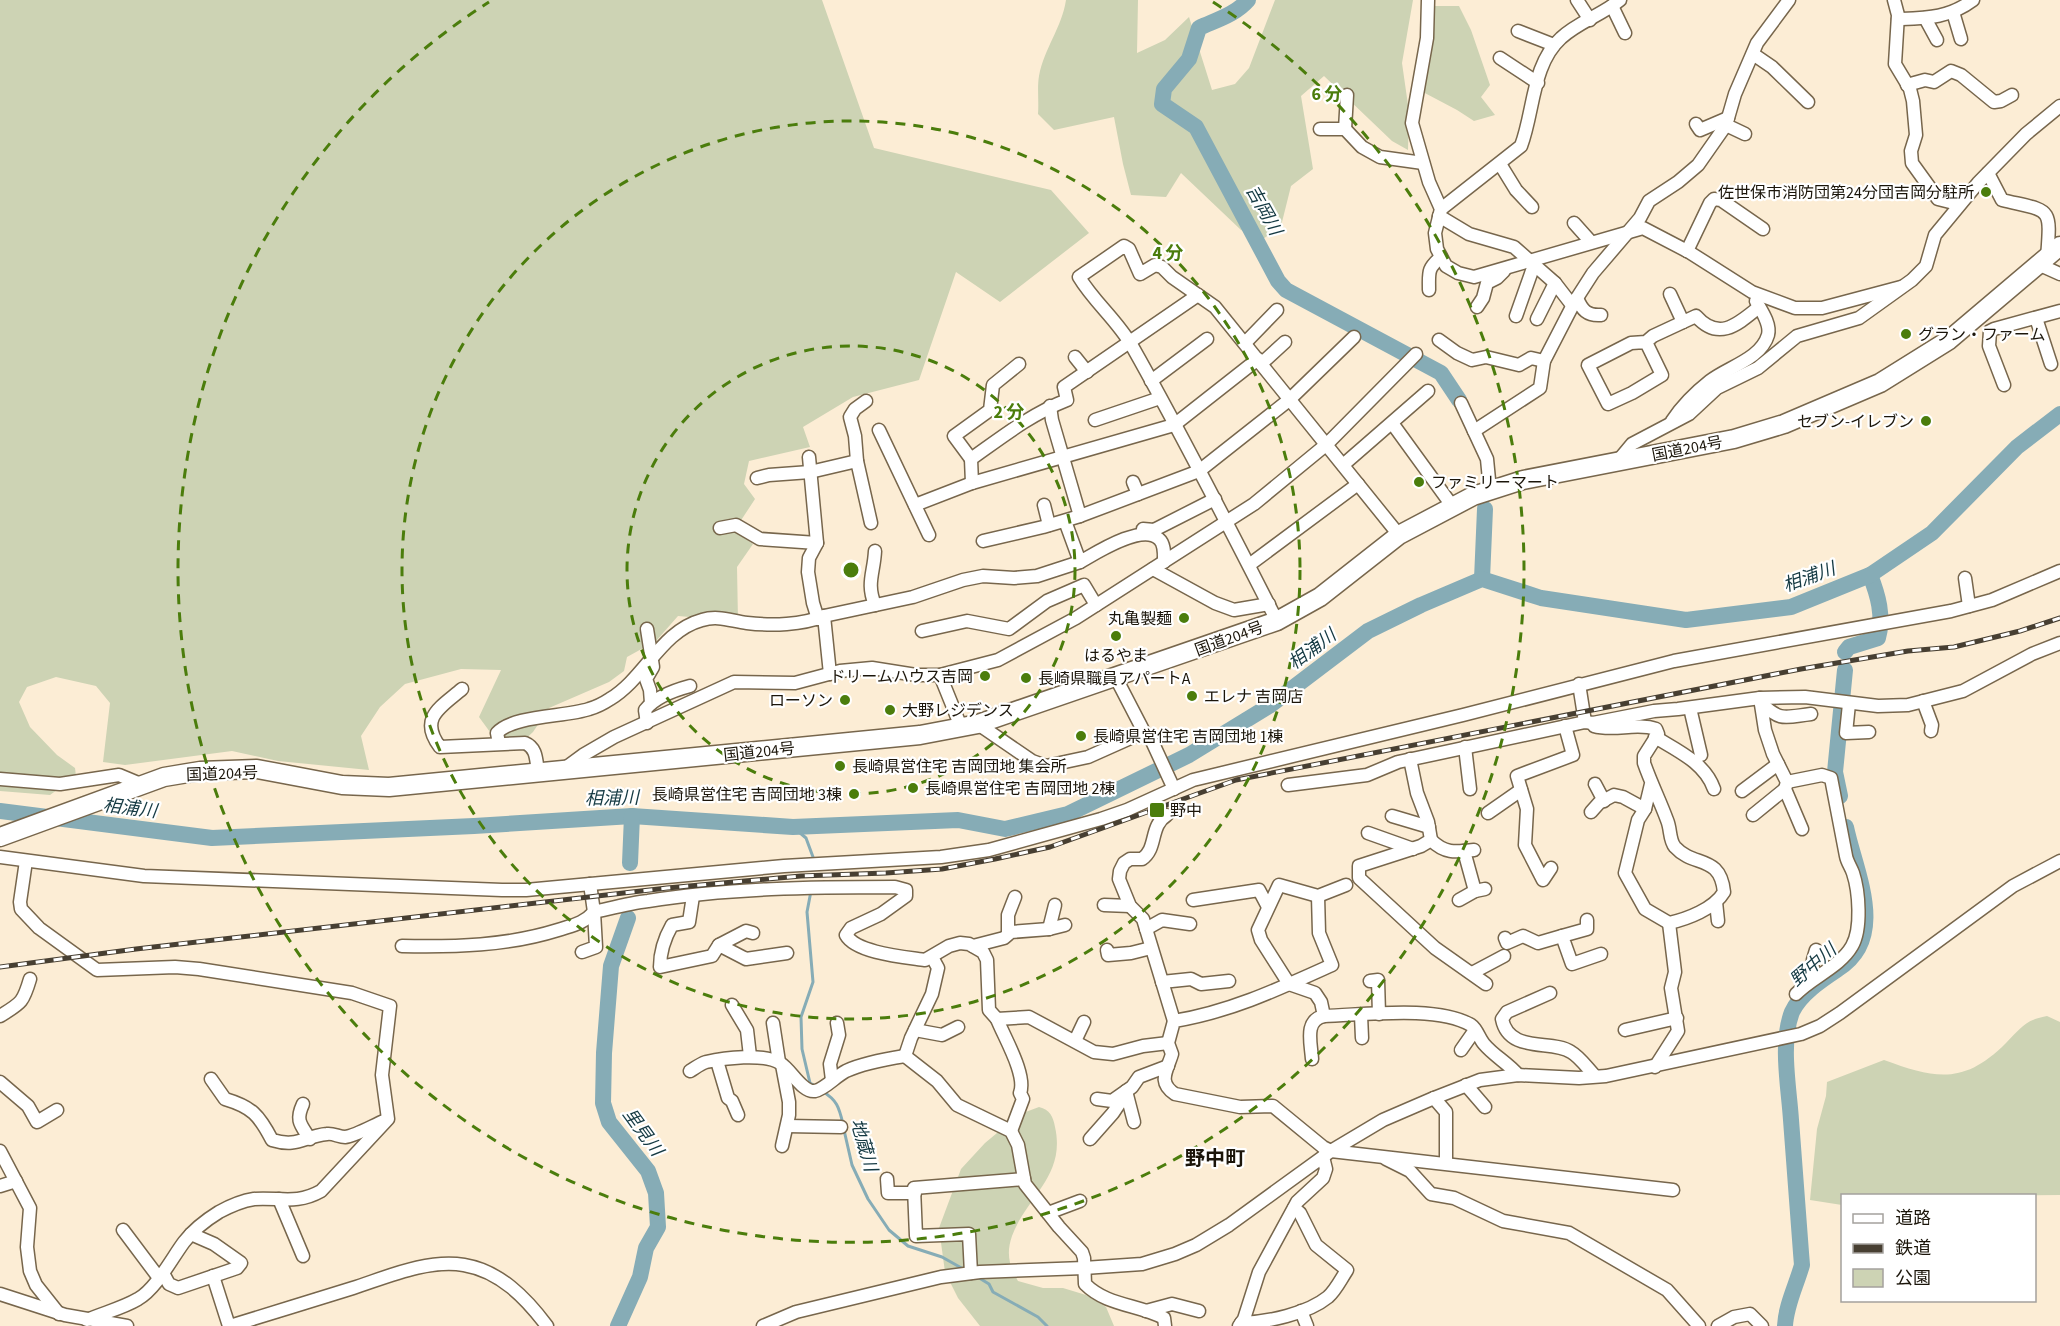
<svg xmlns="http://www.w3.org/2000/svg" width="2060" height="1326" viewBox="0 0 2060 1326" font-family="'Source Sans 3','Noto Sans JP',sans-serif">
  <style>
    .green { fill: #cdd3b4 }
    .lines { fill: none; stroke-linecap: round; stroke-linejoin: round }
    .stream { stroke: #86acb6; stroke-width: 3 }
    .river { stroke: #86acb6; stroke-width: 16 }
    .minor-casing { stroke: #77664c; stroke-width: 15 }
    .highway-casing { stroke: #77664c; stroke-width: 21 }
    .minor { stroke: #fff; stroke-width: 12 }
    .highway { stroke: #fff; stroke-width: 18 }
    .rail-casing { stroke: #473f32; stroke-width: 5 }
    .rail { stroke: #fff; stroke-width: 3; stroke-dasharray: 9; stroke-linecap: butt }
    .ring { fill: none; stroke: #4b7d0c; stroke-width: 3; stroke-dasharray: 10 8 }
    .poi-dot { fill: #4b7d0c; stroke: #fff; stroke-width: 2 }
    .labels { text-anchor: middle; stroke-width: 4.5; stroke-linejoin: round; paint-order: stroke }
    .poi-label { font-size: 16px; fill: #1b150a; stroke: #fff; text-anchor: start }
    .street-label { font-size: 16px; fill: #1b150a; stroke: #fff }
    .water-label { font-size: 18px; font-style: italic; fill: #143942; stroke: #fff }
    .quarter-label { font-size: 20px; font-weight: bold; fill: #1b150a; stroke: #fff }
    .centre { fill: #4b7d0c; stroke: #fff; stroke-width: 3 }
    .ring-label { font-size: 18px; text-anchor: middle; font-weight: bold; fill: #4b7d0c; stroke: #fff; stroke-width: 4.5; stroke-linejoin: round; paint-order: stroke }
  </style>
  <rect width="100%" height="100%" fill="#fcedd5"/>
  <g class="green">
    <polygon points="0,0 822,0 874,148 1051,190 1089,233 1000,302 956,272 919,380 853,397 803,427 810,447 749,461 744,484 755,499 734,531 753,544 737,567 738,621 678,616 656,641 627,657 624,671 609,682 549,708 533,732 518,746 498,743 479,717 501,670 461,669 405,684 380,707 361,736 369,770 278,761 232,751 125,765 103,762 110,703 96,686 56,677 27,687 19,702 30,727 57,755 75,768 76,776 50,795 0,791"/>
    <path d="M1066 0H1138L1137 53 1165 40 1189 17 1212 90 1235 84 1249 68 1275 0H1413L1402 63 1409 112 1408 150 1392 141 1324 76 1301 96 1313 169 1291 186 1281 226 1263 239 1241 230 1181 173 1166 197 1131 195 1123 164 1114 117 1054 130 1038 114C1039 101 1037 88 1039 76 1044 49 1062 27 1066 0Z"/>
    <polygon points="1433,6 1459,6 1471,30 1490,85 1481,97 1495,115 1474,121 1457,110 1421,91"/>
    <path d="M2047 1016 2060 1022V1195L1842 1196V1205L1810 1200 1817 1129 1826 1096 1827 1082 1884 1060C1936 1079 1964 1085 2006 1043 2021 1028 2025 1020 2047 1016Z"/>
    <path d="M1039 1107C1050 1110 1053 1116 1055 1127 1066 1176 1027 1196 1012 1236 1006 1253 1009 1266 1018 1281L1043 1288H1063L1086 1295 1106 1307 1114 1326H980L958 1298 945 1272 939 1228 961 1169 985 1143 1009 1123 1023 1113Z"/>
  </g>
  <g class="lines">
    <g class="stream">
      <polyline points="793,827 806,838 813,857"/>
      <polyline points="811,891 807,912 813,982 801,1017 802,1049 810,1083 817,1087"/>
      <path d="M822 1091C837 1100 839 1107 843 1124"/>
      <polyline points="844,1130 852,1165 868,1199 889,1230 908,1246 942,1257 965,1270"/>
      <polyline points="976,1276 989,1284 993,1292 1038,1317 1047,1326"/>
    </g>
    <g class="river">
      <path d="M1248 0C1235 15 1216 20 1199 28L1189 59 1164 89 1162 104 1196 127 1278 281 1286 290 1441 373 1459 400"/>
      <polyline points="1482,579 1485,509"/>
      <path d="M1845 652 1849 647 1878 638C1884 616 1878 595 1870 575"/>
      <polyline points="1840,796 1835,772 1845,670"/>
      <polyline points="0,811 212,838 474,826 632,816 793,827 958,820 1005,829 1068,814 1189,755 1269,706 1368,631 1421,605 1482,579 1541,598 1686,620 1791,607 1870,575 1932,533 2017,447 2060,414"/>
      <polyline points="630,863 632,816"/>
      <polyline points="618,1326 640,1277 646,1248 658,1227 656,1193 648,1171 609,1122 603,1103 604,1053 611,966 628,918"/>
      <path d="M1785 1326C1786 1305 1796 1286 1802 1265 1798 1217 1795 1169 1791 1120 1789 1088 1780 1043 1792 1012 1800 994 1823 979 1838 969 1889 937 1855 871 1846 827"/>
    </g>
    <g class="minor-casing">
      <g id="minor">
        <polyline points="1428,0 1427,38 1412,123 1429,182 1441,209 1435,233 1437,249 1446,266 1458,273 1474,277 1643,228 1689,252 1752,292 1795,308 1822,308 1901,287"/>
        <polyline points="1577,0 1590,20"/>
        <polyline points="1894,0 1898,15 1895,64 1910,89 1913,101 1916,135 1911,151 1912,163 1938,199 1950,202 1966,192"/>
        <polyline points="1612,6 1625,33"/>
        <polyline points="1953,12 1961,39"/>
        <polyline points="1925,18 1937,40"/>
        <path d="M1898 19C1927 18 1949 18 1973 0"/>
        <polyline points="1518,31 1554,45"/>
        <polyline points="1753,54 1772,67 1808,102"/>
        <polyline points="1500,58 1538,83"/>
        <polyline points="1907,85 1925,80 1934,82 1951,71 1961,75 1994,102 2001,101 2012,95"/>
        <polyline points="1696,124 1700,130 1728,118"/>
        <polyline points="1726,125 1745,134"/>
        <polyline points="1320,129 1345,129 1362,147 1380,157 1423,163"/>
        <polyline points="1345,129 1347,95"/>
        <polyline points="1500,164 1516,190 1532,207"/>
        <path d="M1988 173 2002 200C2052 212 2051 205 2047 258"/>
        <path d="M1441 209 1521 146C1534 112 1532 64 1561 38 1578 22 1602 15 1620 0"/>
        <polyline points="1439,216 1469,234 1514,247 1555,283 1572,305"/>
        <polyline points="1574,223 1591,242"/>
        <polyline points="1687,251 1710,203 1714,199 1721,200 1763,229"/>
        <polyline points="2040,265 2060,274"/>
        <path d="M1429 290C1429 272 1427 269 1441 257"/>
        <polyline points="1670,294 1683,322"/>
        <path d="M1577 298C1582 310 1587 316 1601 315"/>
        <polyline points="1477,307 1483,298 1487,283 1497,278 1504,271"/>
        <polyline points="1516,316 1534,265"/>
        <polyline points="2036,318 2051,364"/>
        <polyline points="1537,319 1555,283"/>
        <polyline points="1439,340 1457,353 1472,360 1486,357 1519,365 1531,358 1544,361"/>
        <path d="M1646 342 1662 375 1632 393 1608 404 1588 365 1631 343 1646 342 1653 336 1696 316C1719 342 1738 324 1759 307"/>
        <polyline points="1245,343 1277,310"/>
        <polyline points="1075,357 1087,372"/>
        <polyline points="1261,364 1285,342"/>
        <polyline points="1151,381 1207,339"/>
        <polyline points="2004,385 1989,346 1990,331 1994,329 2060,311"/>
        <polyline points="1461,403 1474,431"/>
        <polyline points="1095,420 1160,398"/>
        <path d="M1672 421C1682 406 1696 392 1710 381 1728 367 1761 359 1768 335 1771 324 1761 310 1756 301"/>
        <polyline points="1392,423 1453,507"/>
        <polyline points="879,430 929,535"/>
        <polyline points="809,457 817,543 809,558 808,572 813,603 818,619"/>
        <polyline points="971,459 954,436 990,410 993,385 1019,364"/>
        <polyline points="857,461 855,436 850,417 855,409 866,401"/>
        <polyline points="1617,462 1632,444 1689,414 1717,388 1758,368 1797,336 1859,318 1912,280 1926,266 1935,235 1978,183 2026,134 2060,106"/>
        <polyline points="1343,465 1428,391"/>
        <polyline points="757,478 769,475 810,472 857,461 871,523"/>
        <polyline points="1133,482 1138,494"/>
        <path d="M972 483 971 459C1002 437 1031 414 1067 400L1064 387 1198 295"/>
        <polyline points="1490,490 1487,459 1474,431 1540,388 1544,361 1575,301 1593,273 1640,218 1649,201 1678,182 1698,165 1726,125 1735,94 1757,43 1789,0"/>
        <polyline points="915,505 972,483 1174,425 1258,359"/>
        <polyline points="1044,505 1049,525"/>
        <polyline points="1080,516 1199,471 1289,400 1354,337"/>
        <path d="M1065 521 1080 562C1096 553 1142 523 1159 539 1165 544 1164 555 1164 562"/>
        <polyline points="720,528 736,525 760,539 817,543"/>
        <polyline points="1143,529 1154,530 1215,499"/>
        <polyline points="983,541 1043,527 1080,516 1052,420 1050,406"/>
        <polyline points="1249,565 1358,484"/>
        <polyline points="1153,569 1215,603 1234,610 1269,604"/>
        <polyline points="1965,578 1969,606"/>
        <path d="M875 605C866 583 874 573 875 551"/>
        <polyline points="824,616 913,597 963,580 983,576 1014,578 1037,576 1080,562"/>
        <path d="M1277 621C1230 529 1183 436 1132 346 1117 320 1094 302 1079 277L1124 246 1129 249 1140 274 1155 265 1162 267 1172 277 1215 307 1399 535"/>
        <polyline points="647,629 653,667 646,679 650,690 651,703"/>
        <polyline points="922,631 967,621 1009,629 1047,601 1084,585 1096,605"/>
        <polyline points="940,675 961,727"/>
        <polyline points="1116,678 1144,732 1151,739 1174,789"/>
        <polyline points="1579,684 1585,722"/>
        <path d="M462 689C441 707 418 718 440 747L525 743C537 748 536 760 538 772"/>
        <polyline points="1760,698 1765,730 1773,754 1787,782 1785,789 1802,829"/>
        <polyline points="1923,701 1932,725 1931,731"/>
        <path d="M1761 703C1781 722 1785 717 1811 714"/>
        <polyline points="1849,704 1846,733 1869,732"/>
        <polyline points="1690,708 1701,755"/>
        <path d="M647 723 645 710C655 697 675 690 690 686"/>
        <polyline points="978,724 1032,761 1046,766 1088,757 1144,732"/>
        <path d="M1594 726C1614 732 1637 722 1656 729L1658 734 1644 756V763C1651 783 1660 801 1667 820 1671 829 1669 840 1675 847 1694 868 1720 854 1724 892 1714 909 1687 919 1669 923L1645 909 1625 873 1638 820 1645 809 1651 784"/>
        <path d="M1655 737C1678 751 1705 763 1714 789"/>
        <path d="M499 743 497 733C513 715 566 717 589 709 596 707 604 703 610 699 645 678 661 631 702 620 718 615 731 621 747 623 772 626 802 625 824 616L830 674"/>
        <polyline points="1465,747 1470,789"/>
        <polyline points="1410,759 1417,793 1428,822 1431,840 1421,846 1359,866 1359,878 1435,948 1486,984"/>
        <polyline points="564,769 583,755 614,737 734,682 795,683 840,671 872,668 916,675 940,675 998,660 1076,618 1254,504 1327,444 1416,354"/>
        <polyline points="0,779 60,784 119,775 143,785"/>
        <path d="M1787 782 1822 775 1831 778C1836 804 1841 830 1846 856 1847 862 1851 867 1853 873 1859 891 1862 929 1852 946 1840 967 1812 977 1796 994"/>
        <polyline points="1595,784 1604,801"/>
        <polyline points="1288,785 1367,775 1398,762 1585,722 1593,723 1654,711 1678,709 1760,698 1805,697 1878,706 1908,705 1963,691 2032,654 2060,643"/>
        <polyline points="1742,791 1778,764"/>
        <polyline points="1591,812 1599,803 1614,795 1623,797 1645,809"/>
        <polyline points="1488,813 1521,790"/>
        <path d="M1167 815C1149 826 1158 848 1142 859H1130L1124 863 1120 871 1119 879 1130 906 1143 919 1174 1021"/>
        <polyline points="1753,815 1785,789"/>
        <polyline points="1392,816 1429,827"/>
        <polyline points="1368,833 1413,849"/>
        <path d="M1431 840C1445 854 1456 852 1474 850"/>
        <polyline points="1464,851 1475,891 1485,889"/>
        <polyline points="0,857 144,876 502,890 526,890 784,866 941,857 989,850 1101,819 1127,810 1193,780 1463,715 1674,661 1951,611 1992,600 2060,571"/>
        <path d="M26 861 20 902 21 909 39 928 97 970 175 967 199 969 352 993 390 1006 382 1075 388 1119 321 1191C296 1205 280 1197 254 1199 241 1201 230 1206 219 1212 206 1220 194 1229 184 1242 172 1258 156 1289 138 1299 123 1308 103 1313 87 1320"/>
        <polyline points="1551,868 1543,880 1525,845 1527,809 1517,776 1573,755 1565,726"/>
        <path d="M590 884 594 912C612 908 630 903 648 901 728 888 814 887 895 887L906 890V896L881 914 851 928 846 935C856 953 905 957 925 960L949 946 960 943 969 944 983 952 987 960 989 1010 997 1019 1029 1017 1094 1052 1113 1054 1143 1046 1168 1043"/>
        <path d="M1346 885 1318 896 1279 885 1258 930 1261 940 1289 984 1315 993 1321 1002 1324 1016C1364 1015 1437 1005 1471 1025 1477 1029 1479 1038 1484 1044 1494 1056 1508 1063 1518 1075"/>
        <path d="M693 896 689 922 672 925C664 939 660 951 660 967L712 956 719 945 746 959 787 953"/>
        <path d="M1318 896 1319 933 1332 965C1281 988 1230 1012 1174 1021L1168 1043 1172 1054C1167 1071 1157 1082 1175 1094L1240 1107 1273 1106 1323 1147 1331 1151 1673 1190"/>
        <polyline points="1193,900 1259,890 1268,907"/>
        <polyline points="1459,900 1475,891"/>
        <polyline points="1716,902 1718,921"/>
        <polyline points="1104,905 1130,906"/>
        <polyline points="1587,920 1587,929 1562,936 1572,964 1601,954"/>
        <polyline points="1049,929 1055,905"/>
        <polyline points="1146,929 1162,920 1190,924"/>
        <polyline points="1008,934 1008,915 1015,897"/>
        <polyline points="1505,938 1507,943 1523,936 1538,943 1562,936"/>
        <polyline points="719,945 746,931 753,933"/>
        <path d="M402 946C455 947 507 946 558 930 573 925 583 924 594 912"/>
        <polyline points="973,946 1004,938 1011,932 1049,929 1065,925"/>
        <polyline points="1107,950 1108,955 1131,953 1151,948"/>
        <polyline points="582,952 596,947 594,912"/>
        <polyline points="1472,973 1504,956"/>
        <polyline points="1811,980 1813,960 1816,950"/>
        <polyline points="1370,981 1378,980 1379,1014"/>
        <polyline points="1162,982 1191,979 1201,984 1229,981"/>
        <path d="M1550 993 1507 1012 1502 1019C1509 1054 1552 1039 1571 1052 1580 1057 1588 1069 1595 1076"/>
        <polyline points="732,1005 747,1030 750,1056"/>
        <polyline points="1361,1015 1362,1038"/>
        <path d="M0 1016C21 1003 23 1003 30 979"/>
        <path d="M997 1019C1004 1037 1027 1075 1020 1093L1023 1099 1011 1131"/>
        <polyline points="773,1023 779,1062"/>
        <polyline points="915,1030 942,1035 958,1027"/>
        <polyline points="1625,1030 1677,1018"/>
        <polyline points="1075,1041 1084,1022"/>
        <polyline points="1461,1050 1475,1030"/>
        <path d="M905 1056 937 1081 957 1105 1011 1131 1018 1145 1025 1184 1059 1227 1082 1252 1084 1258 1085 1284C1107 1306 1137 1304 1164 1318L1165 1326"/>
        <polyline points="905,1056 911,1038 932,994 938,968 932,957"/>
        <path d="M1312 1059C1311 1043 1304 1020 1324 1016"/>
        <polyline points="717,1061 728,1098 732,1101 738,1115"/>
        <polyline points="782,1065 789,1102 789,1115 782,1146"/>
        <polyline points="1655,1067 1678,1031 1671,988 1675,972 1669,923"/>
        <path d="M690 1071C695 1068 700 1064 706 1062 724 1058 763 1053 780 1063 791 1069 802 1093 815 1091 825 1089 836 1076 846 1071 863 1063 886 1059 905 1056"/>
        <path d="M211 1079 225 1099C252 1107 259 1115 272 1140 298 1148 304 1136 327 1134 333 1133 339 1137 345 1137 355 1136 374 1125 384 1121"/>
        <polyline points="832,1080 830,1064 839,1035 837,1023"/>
        <polyline points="0,1082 28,1106 37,1122 57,1110"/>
        <polyline points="1466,1085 1485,1107"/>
        <polyline points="1126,1091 1134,1122"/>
        <polyline points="1434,1098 1446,1112 1446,1163"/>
        <polyline points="1097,1099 1112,1101 1132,1087 1139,1077 1168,1066"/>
        <path d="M303 1104C295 1121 301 1125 310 1139"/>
        <polyline points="787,1126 841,1127"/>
        <polyline points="1090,1139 1113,1113 1119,1104 1116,1099"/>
        <polyline points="0,1151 30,1208 27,1247 30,1271 36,1285 59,1314"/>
        <polyline points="1386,1159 1410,1171 1431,1194 1454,1198 1503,1221 1569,1233 1667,1290 1699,1326"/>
        <polyline points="887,1179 888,1193 915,1193"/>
        <polyline points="0,1186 16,1181"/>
        <polyline points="279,1199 303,1256"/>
        <polyline points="1048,1213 1080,1201"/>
        <polyline points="123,1230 159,1278"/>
        <polyline points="163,1273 169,1284 178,1288 237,1268 241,1263 214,1244 191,1234"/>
        <polyline points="971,1273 969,1234 916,1236 914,1188 1024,1179"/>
        <polyline points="213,1276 229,1326"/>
        <polyline points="0,1294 65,1315 127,1326"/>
        <polyline points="1146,1311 1172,1304 1199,1311"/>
        <polyline points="1301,1311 1307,1326"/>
        <path d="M1241 1323C1268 1322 1307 1314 1328 1297 1336 1290 1341 1279 1347 1270L1316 1245 1300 1213 1294 1208"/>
        <path d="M230 1326C271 1313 312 1301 353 1288 387 1277 427 1259 464 1265 500 1271 526 1298 547 1326"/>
        <polyline points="763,1326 796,1312 941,1277 980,1272 1084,1268 1142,1264 1175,1254 1196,1245 1229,1225 1331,1151 1383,1120 1434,1098 1480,1080 1518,1075 1579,1078 1606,1076 1801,1034 1820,1026 1840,1013 2013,886 2060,861"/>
        <polyline points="1239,1326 1244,1319 1259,1272 1297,1202 1323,1178 1326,1169 1323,1157"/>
        <polyline points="1718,1326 1734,1317 1750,1314 1762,1326"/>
      </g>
    </g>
    <g class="highway-casing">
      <polyline id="highway" points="0,837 164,777 200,771 257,769 342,785 389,787 920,735 978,724 1277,621 1320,597 1399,535 1473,496 1523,480 1734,439 1784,424 1880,383 1949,340 2060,246"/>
    </g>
    <use href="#minor" class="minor"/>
    <use href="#highway" class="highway"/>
    <g class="rail-casing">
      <polyline id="rail" points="0,967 136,949 667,888 801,876 886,873 942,869 995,859 1050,847 1236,780 1801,669 1908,651 1954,647 2020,631 2060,618"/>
    </g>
    <use href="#rail" class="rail"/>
  </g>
  <g class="ring">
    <circle cx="851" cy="570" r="224"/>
    <circle cx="851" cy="570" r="449"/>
    <path d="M1213 2A673 673 0 1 1 489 2"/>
  </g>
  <g class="poi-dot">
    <circle cx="1986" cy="192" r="6"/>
    <circle cx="1906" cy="334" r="6"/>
    <circle cx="1926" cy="421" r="6"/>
    <circle cx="1419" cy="482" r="6"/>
    <circle cx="1184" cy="618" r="6"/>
    <circle cx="1116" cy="636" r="6"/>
    <circle cx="985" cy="676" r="6"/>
    <circle cx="1026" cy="678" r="6"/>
    <circle cx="1192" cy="696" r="6"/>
    <circle cx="845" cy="700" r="6"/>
    <circle cx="890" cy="710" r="6"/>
    <circle cx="1081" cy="736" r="6"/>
    <circle cx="840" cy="766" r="6"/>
    <circle cx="913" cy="788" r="6"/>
    <circle cx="854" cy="794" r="6"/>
    <rect x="1149" y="802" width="16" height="16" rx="3"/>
  </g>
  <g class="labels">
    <g class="poi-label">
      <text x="1974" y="198" text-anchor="end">佐世保市消防団第24分団吉岡分駐所</text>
      <text x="1918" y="340">グラン・ファーム</text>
      <text x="1914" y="427" text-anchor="end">セブン-イレブン</text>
      <text x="1431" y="488">ファミリーマート</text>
      <text x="1172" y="624" text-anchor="end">丸亀製麺</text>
      <text x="1116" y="661" text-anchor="middle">はるやま</text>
      <text x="973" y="682" text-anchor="end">ドリームハウス吉岡</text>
      <text x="1038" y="684">長崎県職員アパートA</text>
      <text x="1204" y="702">エレナ 吉岡店</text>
      <text x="833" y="706" text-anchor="end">ローソン</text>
      <text x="902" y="716">大野レジデンス</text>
      <text x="1093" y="742">長崎県営住宅 吉岡団地 1棟</text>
      <text x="852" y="772">長崎県営住宅 吉岡団地 集会所</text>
      <text x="925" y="794">長崎県営住宅 吉岡団地 2棟</text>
      <text x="842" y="800" text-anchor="end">長崎県営住宅 吉岡団地 3棟</text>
      <text x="1170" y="816">野中</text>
    </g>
    <g class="street-label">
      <text transform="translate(1687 448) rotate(-11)" y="6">国道204号</text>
      <text transform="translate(1229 638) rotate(-20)" y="6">国道204号</text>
      <text transform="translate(759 751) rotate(-6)" y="6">国道204号</text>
      <text transform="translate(222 773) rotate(-2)" y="6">国道204号</text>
    </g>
    <g class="water-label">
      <text transform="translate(1264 210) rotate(61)" y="6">吉岡川</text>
      <text transform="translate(1809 577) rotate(-20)" y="6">相浦川</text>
      <text transform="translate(1312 649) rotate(-37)" y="6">相浦川</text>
      <text transform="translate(612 798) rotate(-1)" y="6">相浦川</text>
      <text transform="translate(130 808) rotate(7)" y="6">相浦川</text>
      <text transform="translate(1813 965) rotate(-41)" y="6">野中川</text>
      <text transform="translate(643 1132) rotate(54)" y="6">里見川</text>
      <text transform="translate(864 1145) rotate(74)" y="6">地蔵川</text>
    </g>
    <g class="quarter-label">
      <text x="1215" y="1165">野中町</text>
    </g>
  </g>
  <circle cx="851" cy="570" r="9" class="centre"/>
  <g class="ring-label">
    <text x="1327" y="100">6 分</text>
    <text x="1168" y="259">4 分</text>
    <text x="1009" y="418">2 分</text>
  </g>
  <rect x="1841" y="1194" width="195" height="108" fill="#ffffff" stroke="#a4a19d" stroke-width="1.5"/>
  <rect x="1853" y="1214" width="30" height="9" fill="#ffffff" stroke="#a4a19d" stroke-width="1.5"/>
  <text x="1895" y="1224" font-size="18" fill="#1b150a">道路</text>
  <rect x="1853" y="1244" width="30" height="9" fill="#473f32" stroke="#a4a19d" stroke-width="1.5"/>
  <text x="1895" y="1254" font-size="18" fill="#1b150a">鉄道</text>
  <rect x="1853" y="1269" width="30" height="18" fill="#cdd3b4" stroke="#a4a19d" stroke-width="1.5"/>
  <text x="1895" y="1284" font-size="18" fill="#1b150a">公園</text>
</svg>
